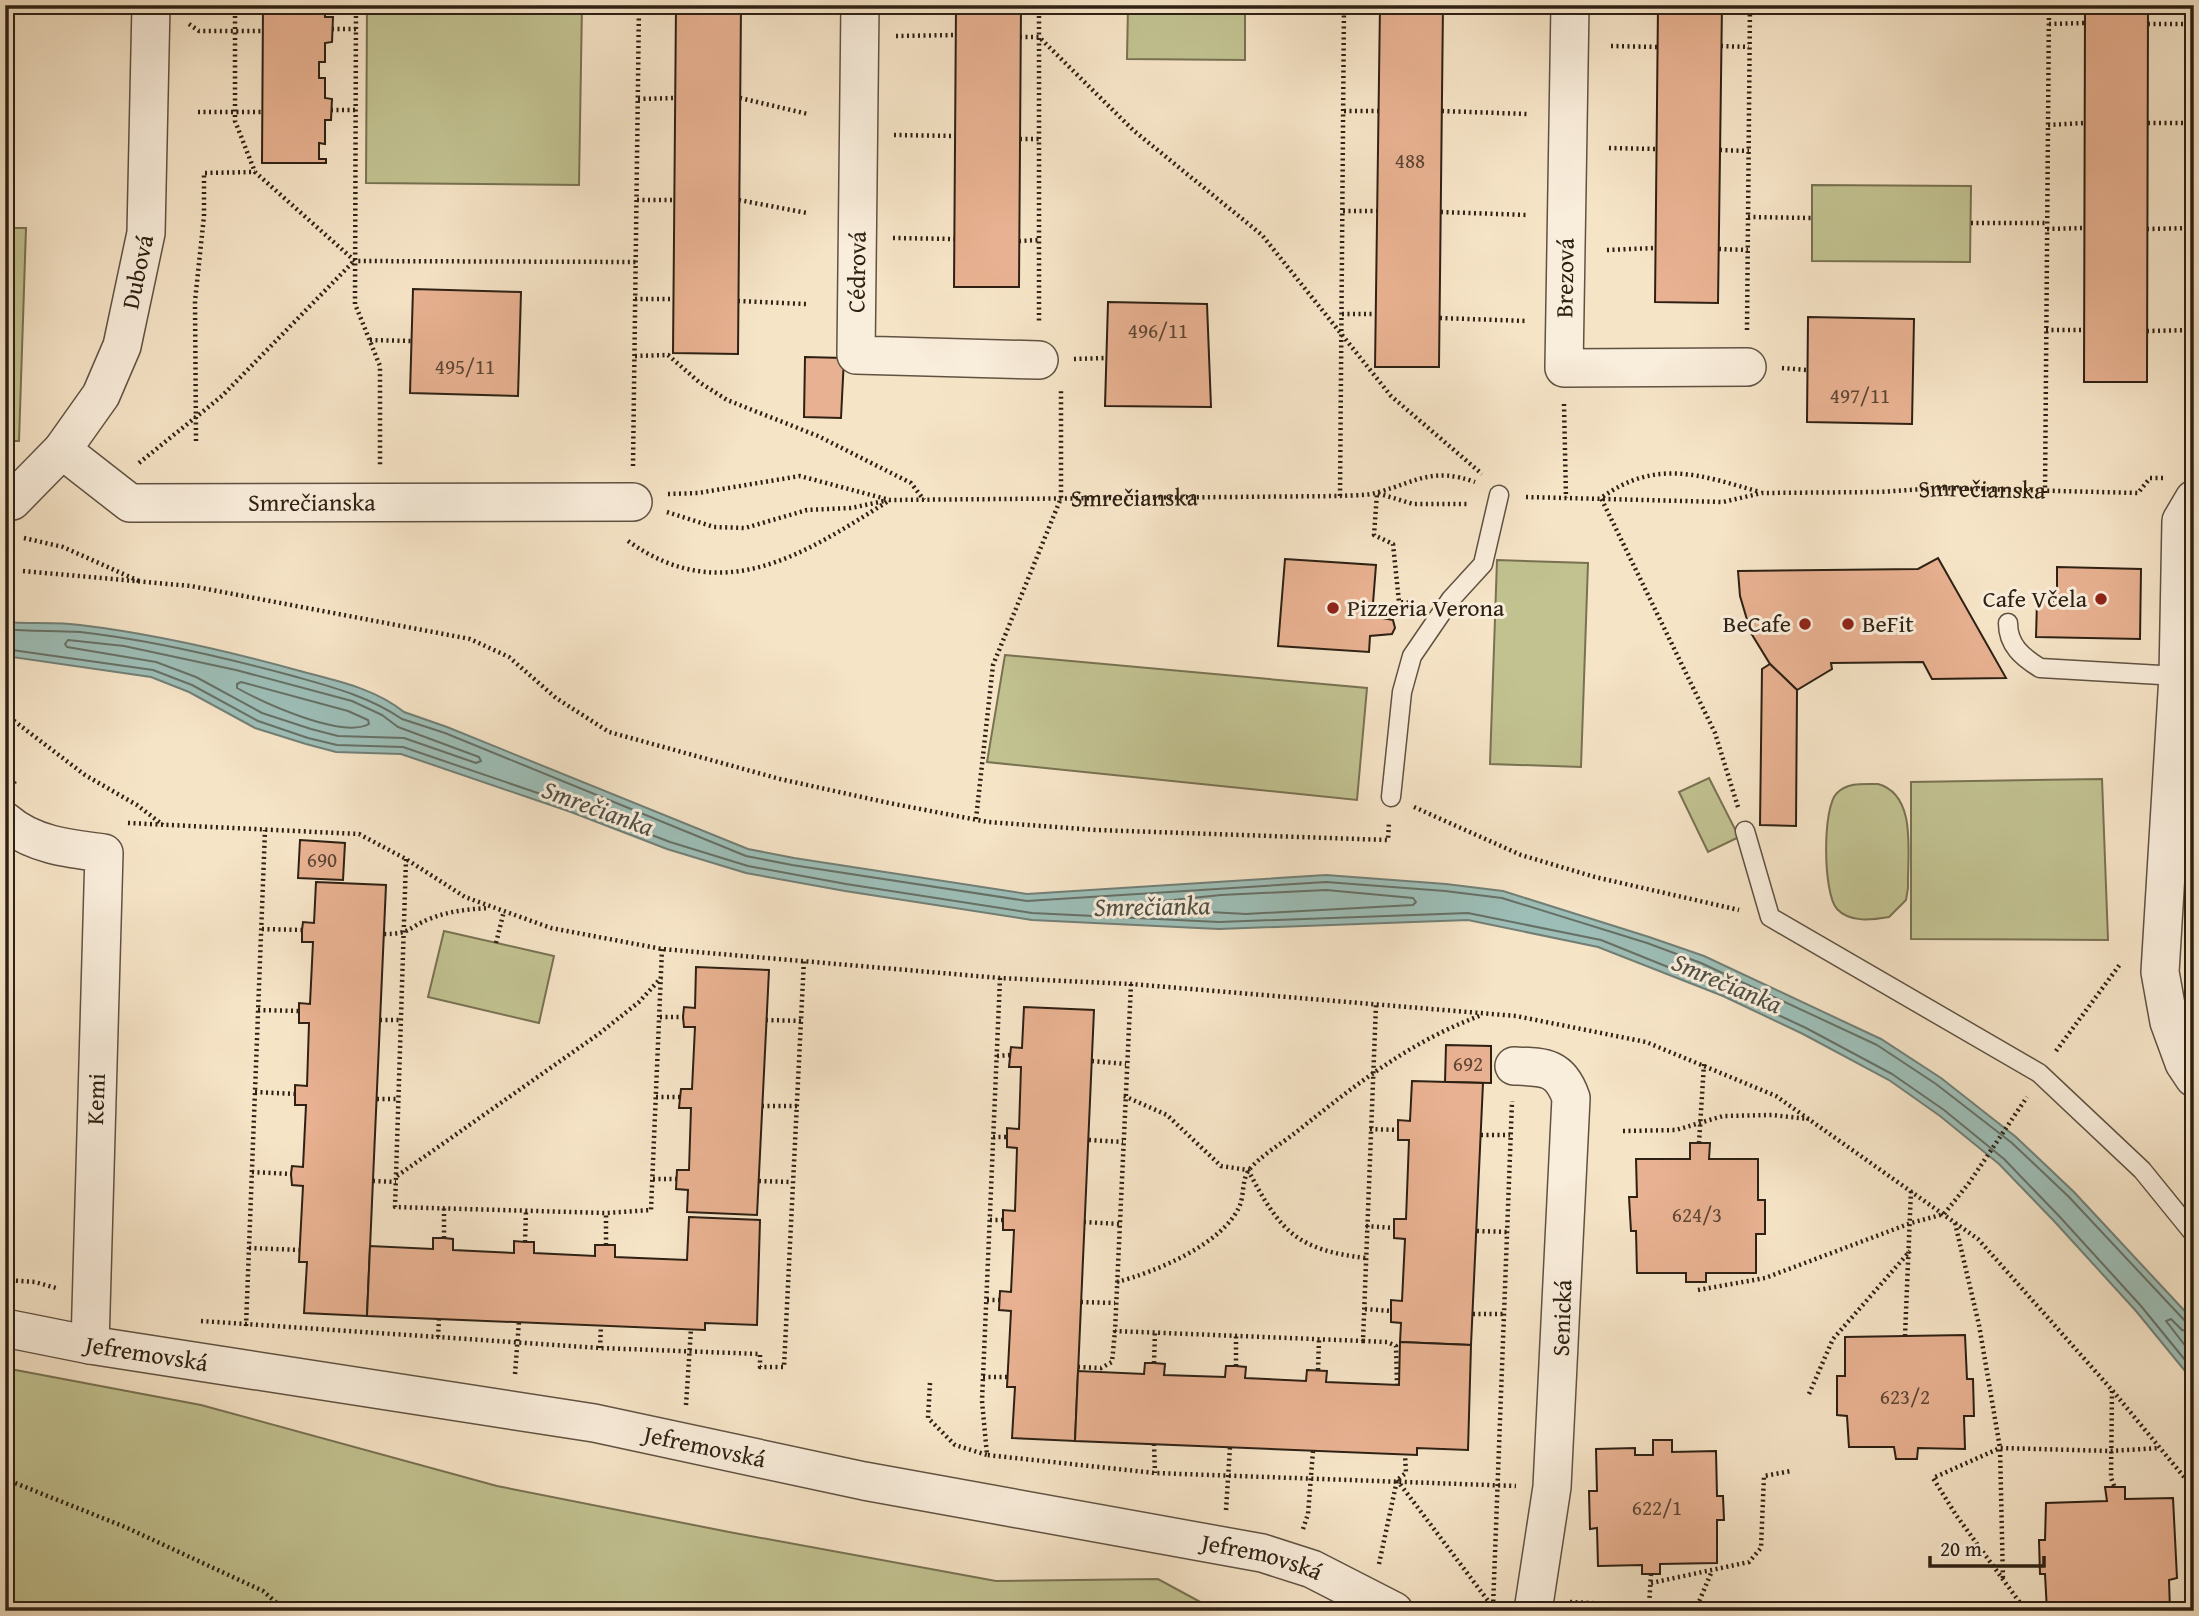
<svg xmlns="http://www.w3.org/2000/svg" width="2199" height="1616" viewBox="0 0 2199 1616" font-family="'Gentium Book Plus',serif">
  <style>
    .green { fill: #c2c291; stroke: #787252; stroke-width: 2 }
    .water { fill: #9dbeb7; stroke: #717f76; stroke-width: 2 }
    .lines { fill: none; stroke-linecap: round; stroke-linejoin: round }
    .shore { stroke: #667066; stroke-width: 2 }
    .building { fill: #e8b191; stroke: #2e2114; stroke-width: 2 }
    .service-casing { stroke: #605241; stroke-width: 21 }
    .minor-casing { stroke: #605241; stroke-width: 40 }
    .path { stroke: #2e2114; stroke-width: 4.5; stroke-dasharray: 2 3.5; stroke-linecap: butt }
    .service { stroke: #f9eddb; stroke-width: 18 }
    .minor { stroke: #f9eddb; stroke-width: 37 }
    .poi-dot { fill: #8f2418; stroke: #f9eddb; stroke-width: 2.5 }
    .labels { text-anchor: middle; stroke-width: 6; stroke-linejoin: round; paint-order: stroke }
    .number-label { font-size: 21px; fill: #5c4533 }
    .street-label { font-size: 24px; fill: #2e2114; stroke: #f9eddb }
    .poi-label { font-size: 24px; fill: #2e2114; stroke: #f9eddb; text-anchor: end }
    .water-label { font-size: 26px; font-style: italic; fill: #4f5045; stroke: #f9eddb }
  </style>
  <rect width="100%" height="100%" fill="#f6e4c7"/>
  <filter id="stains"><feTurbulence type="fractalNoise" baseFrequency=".00286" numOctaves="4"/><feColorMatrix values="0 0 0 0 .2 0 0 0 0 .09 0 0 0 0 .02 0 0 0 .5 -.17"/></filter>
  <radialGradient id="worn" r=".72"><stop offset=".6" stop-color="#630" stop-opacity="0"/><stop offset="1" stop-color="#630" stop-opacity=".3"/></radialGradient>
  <g class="green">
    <polygon points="367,5 582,5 579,185 366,183"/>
    <polygon points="1128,5 1245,5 1245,60 1127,59"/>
    <polygon points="1812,185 1971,186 1970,262 1812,261"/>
    <polygon points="5,228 26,228 19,441 5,441"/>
    <polygon points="1497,560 1588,563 1581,767 1490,764"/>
    <polygon points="1005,655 1367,688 1357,800 987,762"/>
    <polygon points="1709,778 1739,837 1708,852 1679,792"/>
    <polygon points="2102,779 2108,940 1911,939 1911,782"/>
    <path d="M1878 784C1918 795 1907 855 1908 888L1906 900 1889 917C1872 920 1850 923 1837 909 1823 894 1822 807 1837 793 1848 782 1864 784 1878 784Z"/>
    <polygon points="444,931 554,956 539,1023 428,997"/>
    <polygon points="5,1368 201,1405 497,1486 729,1532 996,1581 1158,1579 1217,1611 5,1611"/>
  </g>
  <path class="water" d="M5 622C30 624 56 622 80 625 155 634 228 651 300 671 337 681 374 688 404 712L447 727 748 849 794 858 1027 894 1326 875 1446 884 1503 891 1649 937 1704 956 1881 1039 1941 1078 2016 1137 2074 1192 2194 1321V1382L2136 1311 2054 1221 1999 1164 1940 1116 1889 1080 1803 1034 1723 996 1598 947 1468 920 1219 929 1032 920 845 891 746 873 667 849 571 812 401 754 336 752 306 744 255 728 189 692 151 677 5 656Z"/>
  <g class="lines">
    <g class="shore">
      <path d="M5 629C30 632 55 630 80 632 152 640 223 657 293 676 332 687 368 696 402 719L445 733 746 856 792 865 1027 901 1326 882 1445 891 1502 898 1647 943 1701 963 1877 1045 1936 1084 2012 1143 2069 1197 2186 1322 2194 1324"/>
      <polygon points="68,640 124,646 236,670 352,701 382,715 398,727 479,757 481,761 476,763 404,738 338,736 311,729 262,713 196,677 156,662 67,647 65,644"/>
      <polyline points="5,649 153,670 192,685 258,721 308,738 337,745 403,747 573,805 670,842 748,866 846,884 1032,913 1219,922 1468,913 1601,940 1725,990 1806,1028 1892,1074 1944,1110 2004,1159 2059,1216 2141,1306 2194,1371"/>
      <path d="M241 682 348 711 368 720 369 724C342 739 264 703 237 688V684Z"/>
      <polygon points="1326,890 1413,898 1416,902 1413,905 1246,914 1153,909 1150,906 1153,902 1221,895"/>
      <polyline points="2194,1333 2182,1330 2171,1319 2166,1321 2194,1357"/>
    </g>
  </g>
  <g class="building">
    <polygon points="263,5 325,5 325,17 333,17 332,42 325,43 325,62 319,62 319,78 325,78 325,98 332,99 331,120 325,120 325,144 319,143 319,159 326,159 326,163 262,163"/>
    <polygon points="676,5 741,5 738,354 673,353"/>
    <polygon points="956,5 1021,5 1019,287 954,287"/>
    <polygon points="1380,5 1443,5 1439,367 1375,367"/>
    <polygon points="1658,5 1722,5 1718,303 1655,302"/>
    <polygon points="2085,5 2148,5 2147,382 2084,382"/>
    <polygon points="413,289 521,292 518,396 410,393"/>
    <polygon points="1108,302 1207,304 1211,407 1105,406"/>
    <polygon points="1808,317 1914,319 1912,424 1807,422"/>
    <polygon points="805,357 844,358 841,418 804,417"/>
    <polygon points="1938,558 2006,678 1932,679 1923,662 1831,663 1832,669 1797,690 1770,664 1751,633 1740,596 1738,571 1918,569"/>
    <polygon points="1285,559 1376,565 1372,616 1393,620 1395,628 1392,634 1370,636 1369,652 1278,646"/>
    <polygon points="2057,567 2141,569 2140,639 2036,637 2037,601 2057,602"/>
    <polygon points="1770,664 1797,690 1796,826 1760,825 1762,669"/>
    <polygon points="300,840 345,843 343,880 298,878"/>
    <polygon points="316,882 386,885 367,1316 304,1313 307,1262 299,1262 303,1186 292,1185 291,1174 292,1166 303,1167 306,1105 295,1105 295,1085 307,1086 309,1023 299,1023 299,1003 310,1004 313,942 302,942 302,930 303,922 314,923"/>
    <polygon points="696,967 769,970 757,1215 687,1212 688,1190 676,1189 677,1170 689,1170 691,1108 679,1108 681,1089 692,1089 695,1027 684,1027 683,1017 684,1007 695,1008"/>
    <polygon points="1024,1007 1094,1010 1075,1441 1012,1438 1015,1387 1007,1387 1011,1311 999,1310 1000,1291 1011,1292 1014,1230 1003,1230 1003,1210 1015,1211 1017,1148 1007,1147 1007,1128 1019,1129 1021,1067 1009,1067 1011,1047 1022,1048"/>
    <polygon points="1446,1045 1491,1046 1491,1083 1445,1082"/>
    <polygon points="1412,1081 1483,1083 1471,1345 1400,1342 1401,1323 1391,1322 1391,1300 1402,1301 1405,1239 1394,1238 1394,1219 1406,1219 1409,1140 1398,1140 1398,1120 1410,1121"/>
    <polygon points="1690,1143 1710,1143 1709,1159 1758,1159 1758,1200 1765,1200 1765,1234 1756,1234 1756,1273 1706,1273 1706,1282 1686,1282 1686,1273 1637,1273 1636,1231 1631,1231 1629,1197 1637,1197 1636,1159 1690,1159"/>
    <polygon points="689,1217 760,1220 757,1325 705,1323 705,1330 367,1316 370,1246 433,1249 433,1238 444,1238 453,1239 453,1250 514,1253 514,1241 525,1242 534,1242 534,1253 595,1256 595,1245 615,1245 615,1257 687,1260"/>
    <polygon points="1965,1335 1967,1379 1973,1379 1974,1416 1964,1416 1965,1449 1918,1448 1917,1459 1896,1459 1894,1447 1849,1447 1847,1416 1837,1415 1837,1376 1845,1376 1845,1337"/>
    <polygon points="1400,1342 1471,1345 1468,1450 1417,1448 1417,1455 1075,1441 1078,1371 1144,1374 1145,1363 1154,1363 1165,1364 1164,1375 1225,1377 1226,1366 1236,1366 1246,1367 1245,1378 1306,1381 1307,1370 1327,1371 1326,1382 1399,1385"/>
    <polygon points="1653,1440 1672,1440 1672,1452 1716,1451 1717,1496 1723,1496 1724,1520 1717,1520 1717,1563 1660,1564 1660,1574 1642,1574 1642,1565 1598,1566 1597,1528 1590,1529 1589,1491 1597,1491 1596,1449 1635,1448 1635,1455 1653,1455"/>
    <polygon points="2105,1487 2125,1487 2125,1499 2173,1498 2177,1578 2169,1580 2170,1610 2047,1611 2045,1574 2040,1574 2039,1540 2045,1540 2046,1503 2107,1501"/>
  </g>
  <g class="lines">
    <g class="service-casing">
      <g id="service">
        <path d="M2008 623C2008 645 2022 657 2040 668L2178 676"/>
        <polyline points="1391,797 1402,692 1412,656 1451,599 1483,564 1499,495"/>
        <polyline points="1745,831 1770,917 2039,1073 2142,1170 2194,1234"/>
      </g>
    </g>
    <g class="minor-casing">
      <g id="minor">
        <polyline points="860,5 856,355 1039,360"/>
        <polyline points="1570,5 1564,368 1747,367"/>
        <path id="s3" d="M62 450 130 503 633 502"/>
        <polyline points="2194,499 2181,521 2178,676 2160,972 2169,1022 2184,1063 2194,1078"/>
        <path id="s4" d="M12 501 62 450 101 395 122 346 146 233 151 5"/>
        <path d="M5 821C32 845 70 849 104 853L90 1345"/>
        <path d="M1514 1066C1544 1067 1560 1066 1571 1098L1552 1487 1533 1611"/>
        <path id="s5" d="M5 1328 90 1345 594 1423 864 1481 1262 1553 1312 1569 1394 1611"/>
      </g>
    </g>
    <g class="path">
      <polyline points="235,5 235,121 255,172 355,261 636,262"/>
      <polyline points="356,5 355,304 380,366 380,465"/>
      <polyline points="787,5 810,11"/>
      <polyline points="1039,5 1039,323"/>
      <polyline points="1344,8 1380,6"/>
      <polyline points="1443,8 1527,6"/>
      <polyline points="5,9 113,11"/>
      <polyline points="189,24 199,31 263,31"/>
      <polyline points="2049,24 2085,23"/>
      <polyline points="2148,24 2194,24"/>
      <polyline points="332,29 356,29"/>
      <polyline points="896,36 956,35"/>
      <polyline points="1020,37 1039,37 1133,130 1262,235 1391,396 1482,474"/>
      <polyline points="1611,46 1658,47"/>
      <polyline points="1721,46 1749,47"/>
      <polyline points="740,98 808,114"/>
      <polyline points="638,99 675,98"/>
      <polyline points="331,110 356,110"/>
      <polyline points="1344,111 1378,111"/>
      <polyline points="1442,111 1527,114"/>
      <polyline points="198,112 262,112"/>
      <polyline points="2148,123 2194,123"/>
      <polyline points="2048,125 2084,123"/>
      <polyline points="894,135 956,136"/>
      <polyline points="1020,139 1039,139"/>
      <polyline points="1609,148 1656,149"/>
      <polyline points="1720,150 1749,151"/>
      <polyline points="637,200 674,200"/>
      <polyline points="739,200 807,213"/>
      <polyline points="1343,211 1377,211"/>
      <polyline points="1441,212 1527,215"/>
      <polyline points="1748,217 1812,218"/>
      <polyline points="1971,223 2048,223"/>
      <polyline points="2047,229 2084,228"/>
      <polyline points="2147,229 2194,228"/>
      <polyline points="893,238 955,239"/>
      <polyline points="1019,241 1039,240"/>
      <polyline points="1719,249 1748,250"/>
      <polyline points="1607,250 1655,248"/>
      <polyline points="635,299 673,299"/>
      <polyline points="738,301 806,304"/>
      <polyline points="1342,314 1376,314"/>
      <polyline points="1440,318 1527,321"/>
      <polyline points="1747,330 1750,5"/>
      <polyline points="2046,330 2084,330"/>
      <polyline points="2147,331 2194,330"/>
      <polyline points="370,340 412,341"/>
      <polyline points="635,356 668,355 699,382 727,400 818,436 911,483 924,500"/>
      <polyline points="1074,359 1106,358"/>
      <polyline points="1782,368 1807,370"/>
      <polyline points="1564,404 1566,498"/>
      <polyline points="196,441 195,301 204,216 204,173 255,172"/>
      <polyline points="139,463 222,396 354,261"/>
      <polyline points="633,466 639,5"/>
      <polyline points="2045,493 2049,5"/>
      <path id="s1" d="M668 494 698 493 800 476 890 500 1340 496C1352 495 1367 496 1379 492 1417 481 1434 467 1475 482"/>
      <polyline points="1340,496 1344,5"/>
      <path id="s2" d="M1526 497 1723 502 1762 493 1879 492 1940 488 2138 493 2150 478H2163"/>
      <polyline points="667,512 714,527 745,528 807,510 851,508 884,501"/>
      <polyline points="24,538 63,547 139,581"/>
      <path d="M628 541C723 609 804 554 890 500"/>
      <polyline points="23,571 191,586 470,639 509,657 556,698 609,732 780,779 889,803 988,822 1096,830 1388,840 1389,822"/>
      <polyline points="1414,603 1399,602 1393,544 1374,535 1377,493 1413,504 1468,504"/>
      <polyline points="5,714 85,775 137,805 163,825"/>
      <polyline points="5,756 15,785"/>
      <polyline points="1414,807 1521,855 1595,877 1739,910"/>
      <path d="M1738 807 1715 733 1601 498C1656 458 1700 475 1760 492"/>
      <polyline points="976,819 993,665 1061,498 1061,390"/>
      <polyline points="128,823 359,834 406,859 465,897 551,928 662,949 1000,978 1131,984 1516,1016 1646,1042 1776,1096 1978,1239 2112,1390 2194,1489"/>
      <polyline points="406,859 395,1207 606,1213 651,1210 662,949"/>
      <polyline points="262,929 302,930"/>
      <path d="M384 934C411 934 407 928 429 919 449 911 469 909 489 908"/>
      <polyline points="496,943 504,911"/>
      <polyline points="1000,978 982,1401 987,1455 1155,1473 1516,1486"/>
      <polyline points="1131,984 1115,1331 1363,1341 1376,1004"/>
      <polyline points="258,1010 299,1011"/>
      <polyline points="660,1017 683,1017"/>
      <polyline points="380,1020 402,1020"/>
      <polyline points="766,1020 802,1021"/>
      <polyline points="2056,1051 2121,963"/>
      <polyline points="997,1056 1011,1055"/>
      <polyline points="1092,1061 1126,1064"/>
      <polyline points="255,1092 296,1094"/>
      <path d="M1124 1096 1167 1115 1221 1166 1248 1170C1280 1231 1296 1250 1366 1258"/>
      <polyline points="656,1097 680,1097"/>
      <polyline points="377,1099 398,1099"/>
      <polyline points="762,1106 797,1106"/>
      <polyline points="1370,1129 1399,1130"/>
      <polyline points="1623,1131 1676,1130 1723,1116 1772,1115 1809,1119"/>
      <polyline points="1481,1135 1510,1135"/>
      <polyline points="993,1137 1007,1137"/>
      <polyline points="1089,1140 1123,1142"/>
      <polyline points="1699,1143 1704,1064"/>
      <polyline points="252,1172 291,1174"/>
      <polyline points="397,1176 600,1033 639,1002 661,978"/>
      <polyline points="653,1179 677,1179"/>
      <polyline points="373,1181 396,1182"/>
      <polyline points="759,1181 792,1182"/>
      <polyline points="990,1220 1003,1220"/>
      <polyline points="1084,1222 1119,1224"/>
      <polyline points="1955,1223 1979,1325 2000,1448 2003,1580"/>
      <polyline points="1366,1226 1394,1228"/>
      <polyline points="1477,1231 1508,1232"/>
      <polyline points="444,1238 444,1208"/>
      <polyline points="525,1242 526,1211"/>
      <polyline points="606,1245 606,1213"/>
      <polyline points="249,1248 300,1250"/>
      <polyline points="5,1280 35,1282 56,1288"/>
      <path d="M1117 1282C1155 1272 1224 1244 1240 1205 1244 1195 1242 1179 1249 1170 1260 1156 1281 1144 1295 1133 1354 1086 1410 1041 1482 1015"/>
      <polyline points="1698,1290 1765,1278 1911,1223 1944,1214 1969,1183 2027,1097"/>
      <polyline points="987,1300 1000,1300"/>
      <polyline points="1081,1302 1115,1303"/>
      <polyline points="1365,1309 1391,1311"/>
      <polyline points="1473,1314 1505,1314"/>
      <polyline points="201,1321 600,1348 760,1354 760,1367 784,1367 804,959"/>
      <polyline points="246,1326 265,830"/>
      <polyline points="1905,1336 1911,1190"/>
      <polyline points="438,1337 439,1319"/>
      <polyline points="1363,1341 1387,1342 1396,1346 1397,1385"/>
      <polyline points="600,1348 601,1325"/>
      <polyline points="1154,1363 1155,1333"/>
      <polyline points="1236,1366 1236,1336"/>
      <polyline points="1078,1367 1101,1368 1112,1362 1115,1331"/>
      <polyline points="1318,1370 1319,1340"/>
      <polyline points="515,1374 519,1321"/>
      <polyline points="983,1377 1007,1377"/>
      <polyline points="930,1383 928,1418 955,1445 987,1455"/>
      <polyline points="2112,1391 2111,1478 2115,1488"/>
      <polyline points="1809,1394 1833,1339 1910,1251"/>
      <polyline points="686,1405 691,1329"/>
      <polyline points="1154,1444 1155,1473"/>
      <polyline points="5,1479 125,1527 263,1591 286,1611"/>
      <polyline points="1397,1480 1492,1606"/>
      <polyline points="1226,1510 1230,1447"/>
      <polyline points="1303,1529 1308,1514 1313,1451"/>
      <polyline points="1379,1564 1397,1480 1406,1473 1405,1455"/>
      <polyline points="1651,1574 1649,1606 1653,1611"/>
      <polyline points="1651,1583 1749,1562 1761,1548 1764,1476 1791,1471"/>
      <polyline points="1570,1602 1649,1606"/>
      <polyline points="1493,1607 1512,1101"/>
      <polyline points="1695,1611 1712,1571"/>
      <polyline points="2026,1611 1956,1515 1933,1478 2000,1448 2110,1451 2160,1448"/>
    </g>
    <use href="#service" class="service"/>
    <use href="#minor" class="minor"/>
  </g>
  <g class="poi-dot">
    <circle cx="2101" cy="599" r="7"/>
    <circle cx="1333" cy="608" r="7"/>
    <circle cx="1805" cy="624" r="7"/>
    <circle cx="1848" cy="624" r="7"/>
  </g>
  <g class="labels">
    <g class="number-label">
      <text x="1410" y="168">488</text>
      <text x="1158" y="338">496/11</text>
      <text x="465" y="374">495/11</text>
      <text x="1860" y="403">497/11</text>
      <text x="322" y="867">690</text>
      <text x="1468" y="1071">692</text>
      <text x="1697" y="1222">624/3</text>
      <text x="1905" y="1404">623/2</text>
      <text x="1657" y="1515">622/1</text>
    </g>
    <g class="street-label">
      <text dy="8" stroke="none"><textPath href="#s4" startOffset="268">Dubová</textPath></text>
      <text transform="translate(857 272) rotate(-89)" y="8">Cédrová</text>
      <text transform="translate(1565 278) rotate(-89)" y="8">Brezová</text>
      <text dy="8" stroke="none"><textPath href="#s2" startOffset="457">Smrečianska</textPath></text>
      <text dy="8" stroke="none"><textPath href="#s1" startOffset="471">Smrečianska</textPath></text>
      <text dy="8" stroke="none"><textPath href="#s3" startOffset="268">Smrečianska</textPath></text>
      <text transform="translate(96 1099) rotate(-88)" y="8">Kemi</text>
      <text transform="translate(1562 1318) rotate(-88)" y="8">Senická</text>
      <text dy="8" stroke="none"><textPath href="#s5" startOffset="144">Jefremovská</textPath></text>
      <text dy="8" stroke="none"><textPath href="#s5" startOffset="710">Jefremovská</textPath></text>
      <text dy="8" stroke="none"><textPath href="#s5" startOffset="1278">Jefremovská</textPath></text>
    </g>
    <g class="poi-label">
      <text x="2087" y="607">Cafe Včela</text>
      <text x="1347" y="616" text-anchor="start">Pizzeria Verona</text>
      <text x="1791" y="632">BeCafe</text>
      <text x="1862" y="632" text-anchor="start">BeFit</text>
    </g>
    <g class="water-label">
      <text transform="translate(598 808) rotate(20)" y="9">Smrečianka</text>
      <text transform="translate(1152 906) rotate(-1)" y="9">Smrečianka</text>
      <text transform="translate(1727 983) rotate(23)" y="9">Smrečianka</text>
    </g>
  </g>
  <rect width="2199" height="1616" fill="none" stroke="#f6e4c7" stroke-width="28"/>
  <rect x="7" y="7" width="2185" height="1602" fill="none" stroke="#2e2114" stroke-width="3.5"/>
  <rect x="14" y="14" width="2171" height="1588" fill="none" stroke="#2e2114" stroke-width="2"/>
  <path d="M1930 1556v10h114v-10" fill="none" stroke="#2e2114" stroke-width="3.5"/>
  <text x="1940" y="1556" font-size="21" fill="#2e2114" stroke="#f9eddb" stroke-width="5" paint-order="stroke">20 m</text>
  <rect width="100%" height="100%" filter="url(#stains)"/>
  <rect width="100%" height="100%" fill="url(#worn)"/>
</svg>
